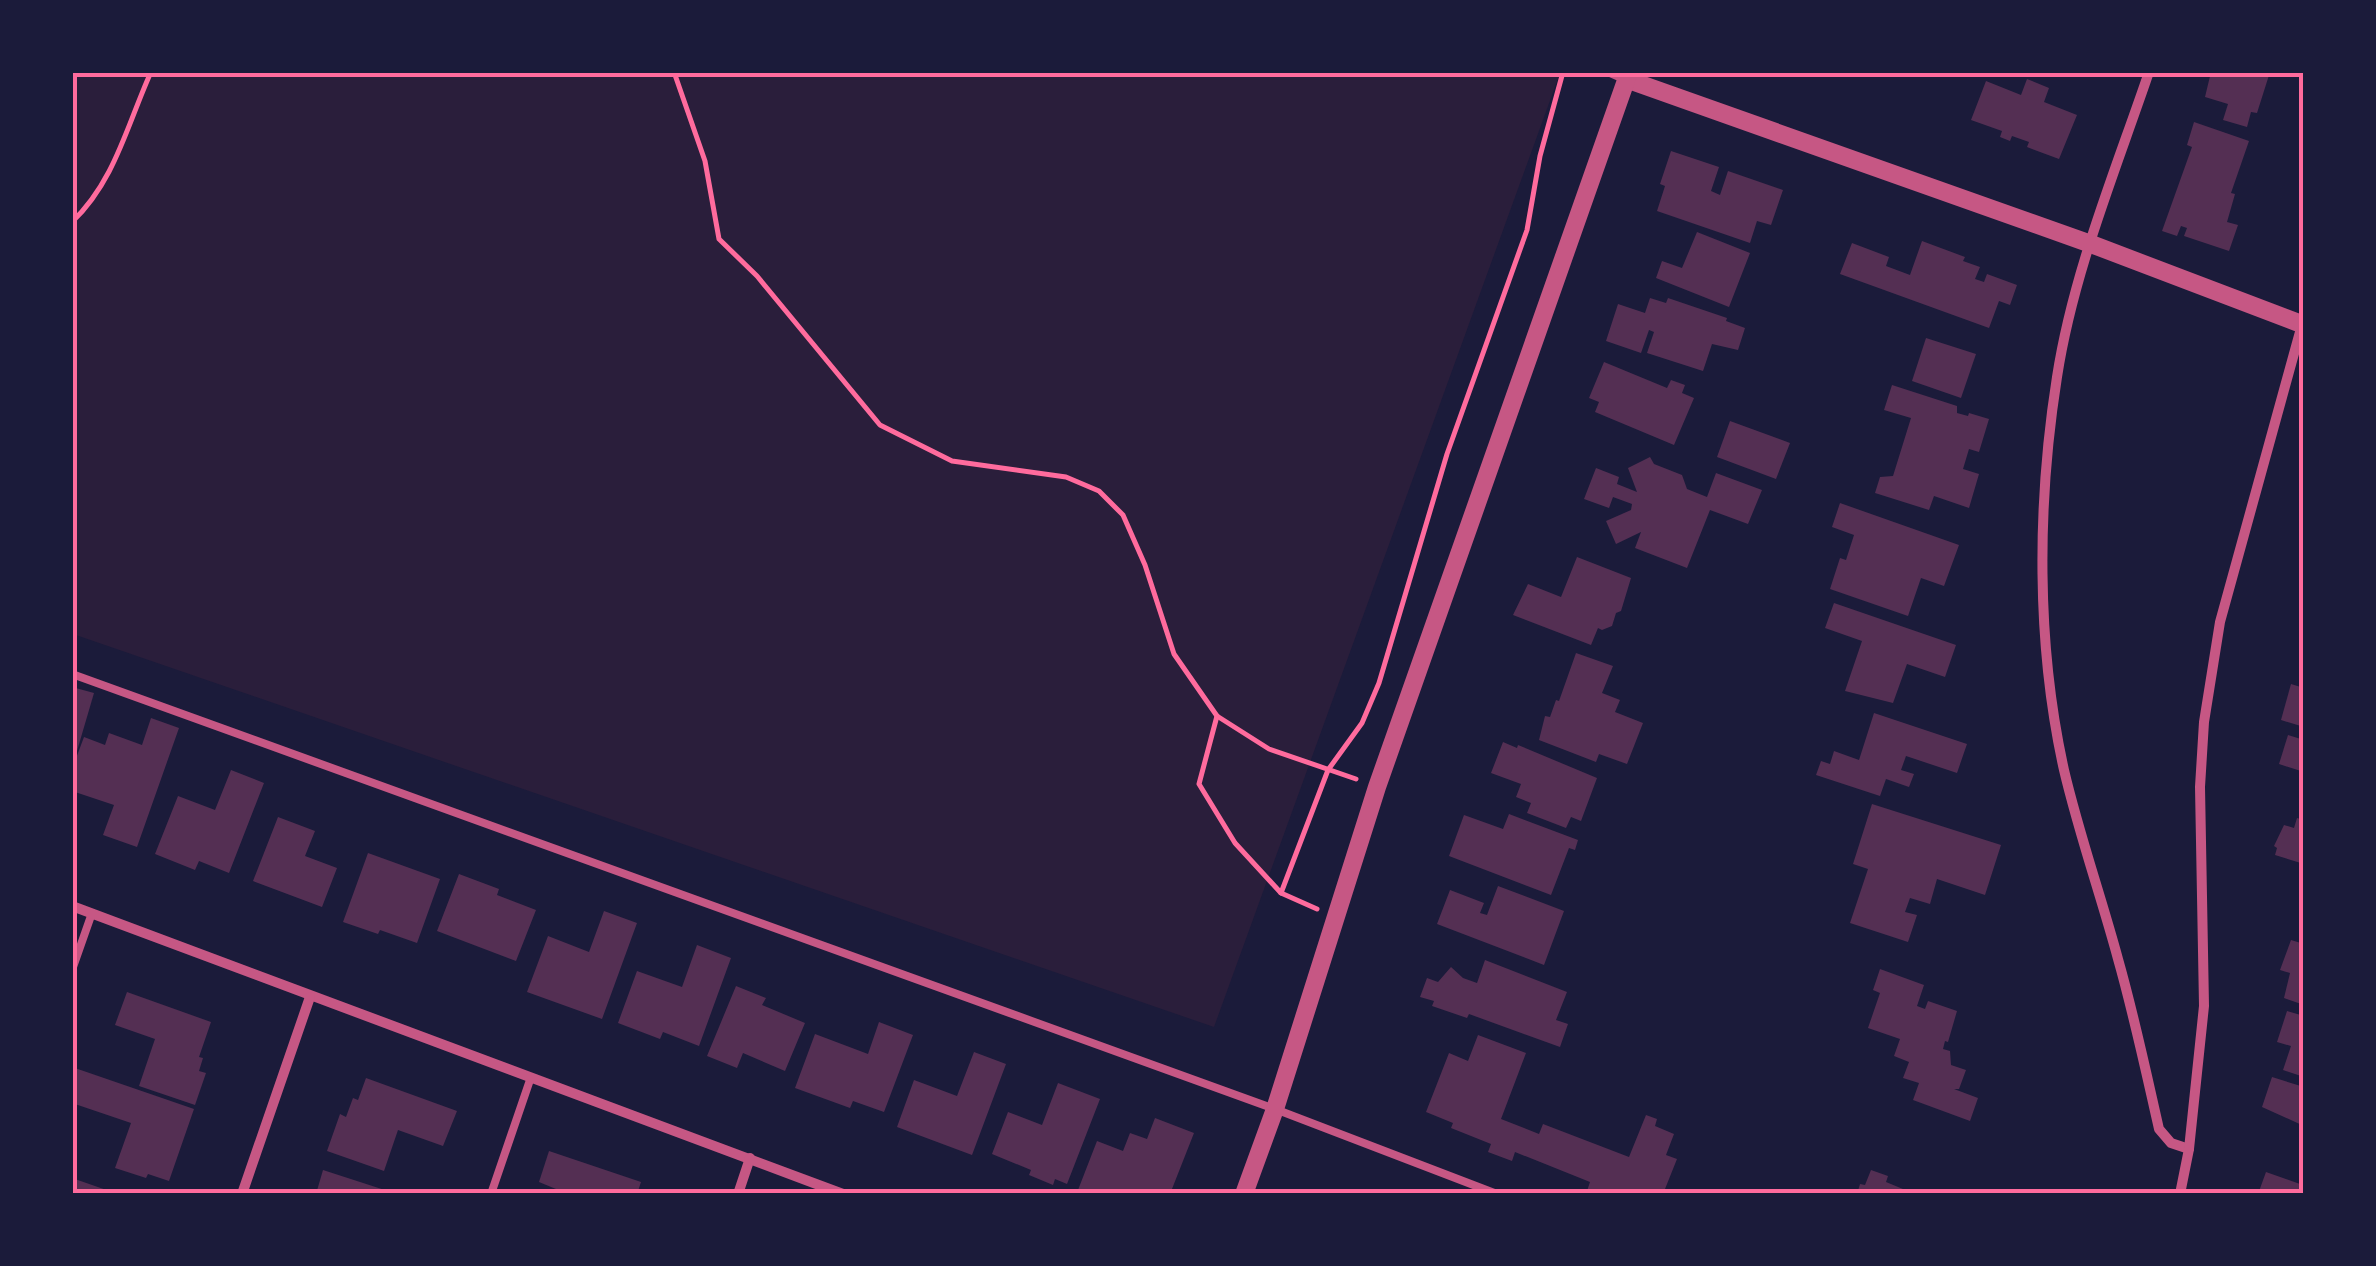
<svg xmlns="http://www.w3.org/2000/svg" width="2376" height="1266" viewBox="0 0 2376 1266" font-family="'Noto Sans',sans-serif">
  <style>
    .green { fill: #2a1e3b }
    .building { fill: #542f53 }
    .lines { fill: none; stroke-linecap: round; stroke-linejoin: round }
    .path { stroke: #ff6b9d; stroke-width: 5 }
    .service { stroke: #c65784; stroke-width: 8 }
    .minor { stroke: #c65784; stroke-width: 10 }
    .tertiary { stroke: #c65784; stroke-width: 18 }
    .neatline { fill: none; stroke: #ff6b9d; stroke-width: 4 }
  </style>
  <rect width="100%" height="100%" fill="#1b1b3a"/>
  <polygon class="green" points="73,73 1560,73 1214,1027 73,634"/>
  <g class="building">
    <polygon points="2211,72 2270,72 2257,113 2251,112 2247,127 2223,120 2228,104 2205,97"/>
    <polygon points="2027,79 2049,88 2044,102 2077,115 2059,159 2027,147 2029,142 2012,136 2010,141 2000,137 2002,131 1971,120 1986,81 2021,95"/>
    <polygon points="2194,122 2249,141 2231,193 2235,194 2227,222 2238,225 2229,251 2184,236 2187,228 2181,226 2177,236 2162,231 2192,147 2187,145"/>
    <polygon points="1671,151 1719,167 1711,191 1720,195 1728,171 1783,190 1771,225 1757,221 1750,243 1657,211 1665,186 1660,184"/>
    <polygon points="1697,232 1750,253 1729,307 1656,278 1662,261 1682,268"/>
    <polygon points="1922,241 1965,257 1963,261 1980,267 1975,279 1984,282 1987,274 2017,285 2010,305 1999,301 1989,328 1840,274 1852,243 1889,257 1886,266 1910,275"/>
    <polygon points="1650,298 1666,303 1668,298 1727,318 1726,321 1745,328 1738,350 1712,344 1703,371 1647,353 1654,332 1649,330 1641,353 1606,341 1618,304 1645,313"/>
    <polygon points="1926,338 1976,354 1961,398 1912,381"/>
    <polygon points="1604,362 1667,388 1671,380 1685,385 1682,393 1694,398 1674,445 1595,412 1599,402 1589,398"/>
    <polygon points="1892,385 1957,406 1957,413 1968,416 1969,413 1989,419 1979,452 1969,449 1963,469 1979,474 1969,508 1934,496 1929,510 1875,493 1880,477 1893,476 1911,418 1884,410"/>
    <polygon points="1730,421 1790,443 1776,479 1717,457"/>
    <polygon points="1650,457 1654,464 1682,475 1687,489 1707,497 1716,473 1762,490 1748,524 1710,510 1687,568 1635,548 1641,532 1616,544 1606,521 1631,510 1632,504 1613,497 1609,508 1584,499 1596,468 1619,477 1617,484 1637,492 1628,468"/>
    <polygon points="1840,503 1959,545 1944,586 1921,578 1908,616 1830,589 1840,558 1846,560 1854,535 1832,527"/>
    <polygon points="1577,557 1631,578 1621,611 1616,613 1612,626 1602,630 1598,628 1591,645 1513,615 1528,584 1561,597"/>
    <polygon points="1834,603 1956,645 1945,677 1907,664 1893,703 1845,691 1862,641 1825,628"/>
    <polygon points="1576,653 1613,666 1602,693 1620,700 1615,712 1643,723 1627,764 1599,754 1596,762 1539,740 1545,716 1550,717 1556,700 1559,701"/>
    <polygon points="2291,684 2304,688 2304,727 2281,720"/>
    <polygon points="72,687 94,693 77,751 72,750"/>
    <polygon points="1874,713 1967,744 1957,773 1906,756 1901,770 1914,774 1909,787 1886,779 1880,796 1816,775 1821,761 1830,764 1834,751 1859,760"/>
    <polygon points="151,718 179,728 137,847 103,835 114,805 72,791 72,769 84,737 105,745 109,733 142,745"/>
    <polygon points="2288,735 2304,740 2304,772 2279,764"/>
    <polygon points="1503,742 1517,748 1518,745 1597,778 1581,821 1571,817 1566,828 1527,813 1531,803 1516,797 1521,784 1491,773"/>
    <polygon points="231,770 264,783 229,873 199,861 195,870 155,854 178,796 215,810"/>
    <polygon points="1872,804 2001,845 1985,895 1937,879 1930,904 1910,898 1905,912 1917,915 1908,942 1850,923 1868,869 1853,864"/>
    <polygon points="1509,814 1578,840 1575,850 1569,848 1551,895 1449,856 1464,815 1503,829"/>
    <polygon points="278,817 315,831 305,856 337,868 322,907 253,881"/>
    <polygon points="2297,818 2304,820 2304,864 2275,855 2277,848 2274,846 2284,825 2294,828"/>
    <polygon points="368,853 440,879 417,943 380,930 378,934 343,922"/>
    <polygon points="459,874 499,889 497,895 536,910 516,961 437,931"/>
    <polygon points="1498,886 1564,911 1544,965 1437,924 1450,890 1484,903 1480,913 1487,915"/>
    <polygon points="604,911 637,923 602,1019 527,992 548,936 589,952"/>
    <polygon points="2291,940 2304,944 2304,1005 2284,998 2290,973 2280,970"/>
    <polygon points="697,945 731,958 699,1046 663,1032 660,1039 618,1023 637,971 682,987"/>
    <polygon points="1485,960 1567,992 1556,1020 1568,1024 1560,1047 1469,1014 1467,1018 1432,1006 1434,1001 1420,997 1427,978 1438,982 1451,967 1463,978 1477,983"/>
    <polygon points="1880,969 1924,985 1917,1006 1925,1009 1928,1001 1957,1011 1948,1042 1945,1041 1943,1049 1950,1051 1951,1065 1966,1070 1959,1089 1954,1089 1978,1098 1970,1121 1913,1100 1919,1083 1903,1078 1909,1062 1894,1056 1900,1039 1868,1028 1880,993 1873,990"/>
    <polygon points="736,986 766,998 762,1005 805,1023 785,1071 743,1053 737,1068 707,1056"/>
    <polygon points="127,992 211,1022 199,1057 203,1058 199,1071 206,1073 195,1105 139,1086 155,1039 115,1025"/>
    <polygon points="2287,1011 2304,1016 2304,1077 2283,1070 2291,1046 2277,1042"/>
    <polygon points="879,1022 913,1035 884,1112 853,1101 850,1108 795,1088 815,1034 868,1054"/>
    <polygon points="1478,1035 1526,1053 1501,1119 1539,1134 1543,1124 1629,1157 1646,1115 1657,1119 1655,1126 1674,1134 1666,1155 1677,1159 1663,1194 1586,1194 1590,1182 1515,1152 1512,1161 1488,1152 1491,1144 1451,1128 1453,1123 1426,1112 1449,1053 1468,1061"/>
    <polygon points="974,1052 1006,1064 972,1155 897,1127 914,1080 957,1096"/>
    <polygon points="72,1067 194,1109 169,1181 148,1174 146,1178 115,1168 131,1123 72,1103"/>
    <polygon points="2272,1077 2304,1087 2304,1126 2262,1107"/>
    <polygon points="366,1078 457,1111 443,1146 398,1130 384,1171 327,1151 340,1114 346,1117 353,1098 358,1100"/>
    <polygon points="1058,1083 1100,1099 1067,1184 1055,1179 1053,1185 1029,1175 1031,1170 992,1154 1008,1112 1042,1125"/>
    <polygon points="1155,1118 1194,1133 1170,1194 1145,1189 1143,1194 1086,1194 1078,1190 1097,1141 1123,1151 1130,1133 1147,1139"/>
    <polygon points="549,1151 641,1182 637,1194 568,1194 539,1182"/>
    <polygon points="323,1170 394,1193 394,1194 316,1194"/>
    <polygon points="1871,1170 1888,1176 1886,1182 1915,1194 1857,1194 1860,1184 1865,1185"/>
    <polygon points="2266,1172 2300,1184 2299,1189 2304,1194 2258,1194"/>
    <polygon points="72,1178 115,1193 115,1194 72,1194"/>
  </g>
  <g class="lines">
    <g class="path">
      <polyline points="674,72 705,161 719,239 757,276 880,425 952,461 1066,477 1099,491 1123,515 1145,565 1174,654 1217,716 1269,749 1356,779"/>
      <path d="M72 222C115 181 127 125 151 72"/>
      <polyline points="1217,716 1199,784 1235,843 1281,893 1317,909"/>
      <polyline points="1281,893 1328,770 1362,723 1379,683 1447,454 1527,230 1540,156 1563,72"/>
    </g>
    <g class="service">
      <polyline points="72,674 1275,1109 1497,1194"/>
      <polyline points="72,970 92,913"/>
      <polyline points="491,1194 531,1077"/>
    </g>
    <g class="minor">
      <polyline points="1610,72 1626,79"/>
      <path d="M2149 72C2115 172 2073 273 2057 377 2037 504 2036 644 2064 770 2079 834 2101 896 2118 959 2134 1015 2146 1072 2159 1129L2171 1143 2189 1149"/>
      <polyline points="72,906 843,1194"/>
      <polyline points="242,1194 310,997"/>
      <polyline points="738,1194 750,1158"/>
      <polyline points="2180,1194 2189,1149 2204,1006 2200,787 2204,722 2220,622 2303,321"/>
    </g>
    <g class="tertiary">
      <polyline points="1626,79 2091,244 2304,325"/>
      <polyline points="1244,1194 1275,1109 1377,787 1629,72"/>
    </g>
  </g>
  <rect width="2376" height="1266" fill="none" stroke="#1b1b3a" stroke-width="150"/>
  <rect x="75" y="75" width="2226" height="1116" class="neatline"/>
</svg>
